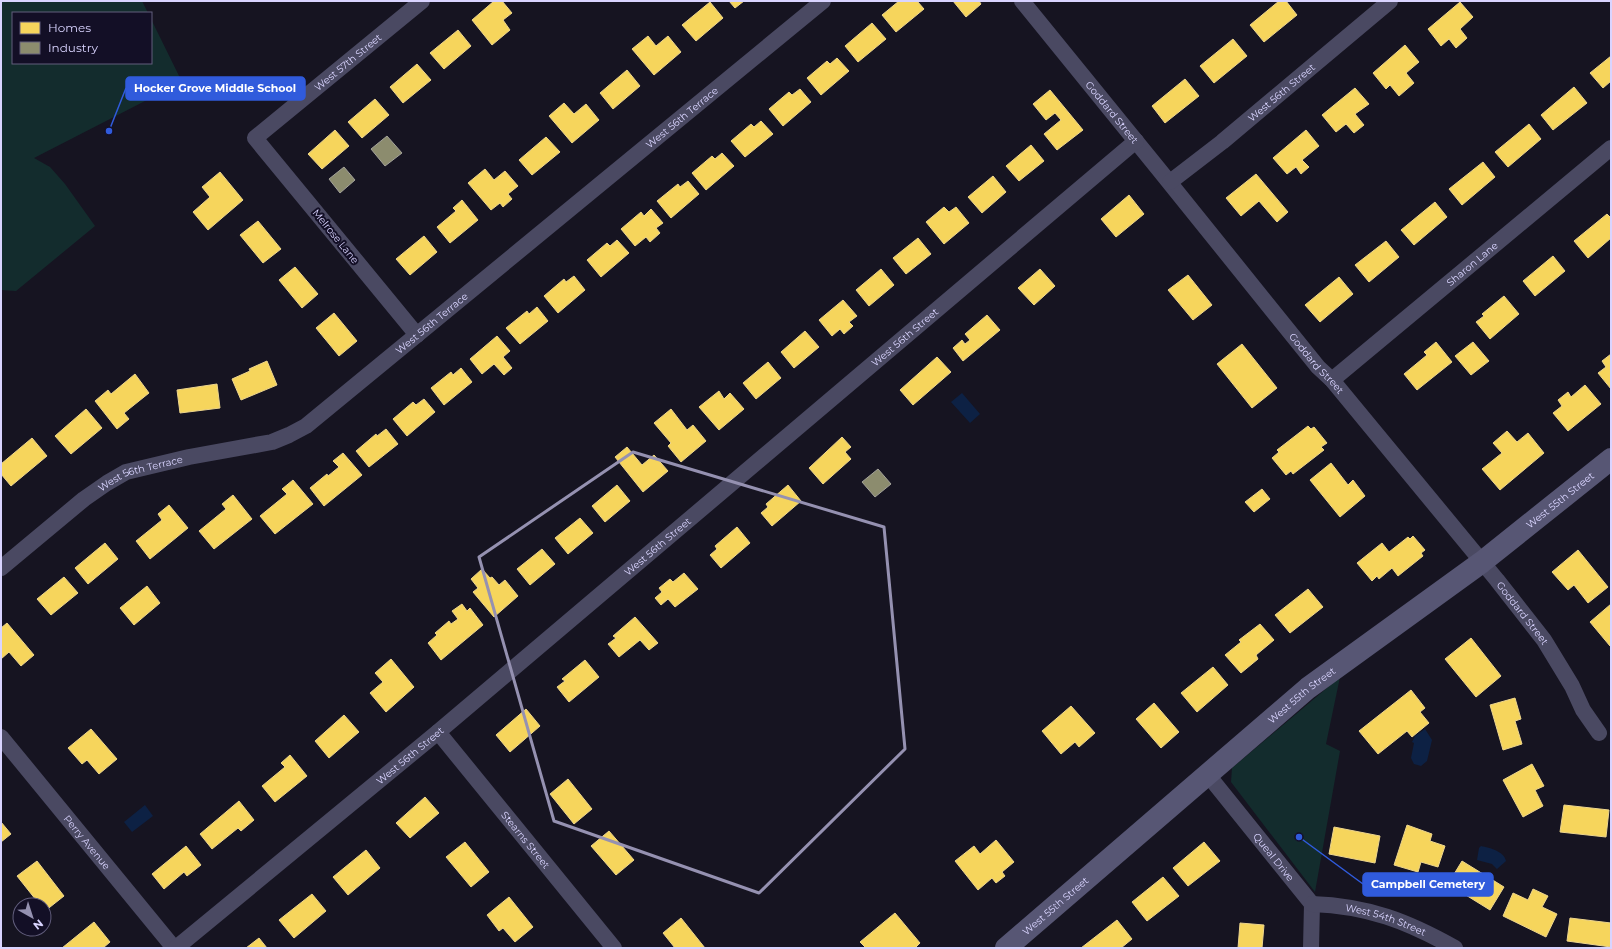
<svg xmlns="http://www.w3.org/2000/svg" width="1612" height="949" viewBox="0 0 1612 949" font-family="Montserrat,sans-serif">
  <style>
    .green { fill: #132c2d }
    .water { fill: #0d2144 }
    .homes { fill: #f6d55c; stroke: #edd58d }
    .industry { fill: #8c8c6e; stroke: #a3a29a }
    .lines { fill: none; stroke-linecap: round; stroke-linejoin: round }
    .street { stroke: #4a4962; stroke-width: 16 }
    .secondary { stroke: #575674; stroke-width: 22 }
    .marked { fill: none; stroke: #9591b1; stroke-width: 3; stroke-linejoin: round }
    .labels { text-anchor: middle; stroke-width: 4; stroke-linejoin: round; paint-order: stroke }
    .street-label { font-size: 10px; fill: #d9d4ff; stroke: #130f26 }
    .leader { fill: none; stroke: #305bdc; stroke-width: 1.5 }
    .callout-dot { fill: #305bdc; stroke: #130f26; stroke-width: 1.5 }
    .callout { fill: #305bdc; stroke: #305bdc; stroke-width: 1.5 }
    .callout-label { font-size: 11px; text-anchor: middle; font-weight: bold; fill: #fff }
  </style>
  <rect width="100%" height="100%" fill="#161421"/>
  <g class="green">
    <polygon points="1,1 142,1 148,13 13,13 13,63 151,63 151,19 182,82 34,158 50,167 65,184 95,226 16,291 1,290"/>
    <polygon points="1340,677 1326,744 1340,751 1315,892 1231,782 1232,768"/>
  </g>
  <g class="water">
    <polygon points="962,393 980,414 970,423 951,402"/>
    <polygon points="1425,729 1432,740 1427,761 1421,766 1414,764 1411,758 1414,743 1412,742 1415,736"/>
    <polygon points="145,805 153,816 132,832 124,822"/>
    <path d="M1481 846C1490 848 1504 851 1506 861L1497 869 1492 864 1477 860 1479 848Z"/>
  </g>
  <g class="homes">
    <polygon points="494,1 502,1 512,13 503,20 510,30 492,45 472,20"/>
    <polygon points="729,1 744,1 735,8"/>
    <polygon points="899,1 917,1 924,9 896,32 882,15"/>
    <polygon points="953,1 979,1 981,4 966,17"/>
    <polygon points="1279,1 1286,1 1297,15 1264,42 1250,25"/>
    <polygon points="710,2 723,18 696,41 682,25"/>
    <polygon points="1460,2 1473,17 1460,29 1467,38 1456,48 1449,39 1441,46 1428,29"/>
    <polygon points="872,23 886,39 858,62 845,46"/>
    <polygon points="458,30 471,46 444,69 430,53"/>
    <polygon points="648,36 656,46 668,36 681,52 654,75 632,49"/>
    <polygon points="1233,39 1247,56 1214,83 1200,66"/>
    <polygon points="1405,45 1419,62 1406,73 1414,83 1399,96 1390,85 1386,89 1373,73"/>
    <polygon points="1611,56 1611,81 1603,88 1590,73"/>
    <polygon points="837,58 849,71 821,95 807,78 827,61 830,64"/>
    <polygon points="417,64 431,80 403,103 390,87"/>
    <polygon points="627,70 640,86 613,109 600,93"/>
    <polygon points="1185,79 1199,96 1165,123 1152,106"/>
    <polygon points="1574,87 1587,103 1553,130 1541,115"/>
    <polygon points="1355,88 1369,104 1355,114 1364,125 1354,133 1346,124 1336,132 1322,115"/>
    <polygon points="800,89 811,102 783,126 769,109 789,92 792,95"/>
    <polygon points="1050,90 1083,130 1057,150 1044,134 1061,120 1055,113 1046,120 1033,104"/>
    <polygon points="375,99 389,115 362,138 348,122"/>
    <polygon points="564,103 574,114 586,104 599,120 572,143 549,116"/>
    <polygon points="761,121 773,134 745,157 731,141 751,124 754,127"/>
    <polygon points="1529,124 1541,139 1508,167 1495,152"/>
    <polygon points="335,130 349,146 322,169 308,154"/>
    <polygon points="1306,130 1319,146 1302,160 1309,167 1301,174 1296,167 1287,174 1273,158"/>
    <polygon points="546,137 560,152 532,175 519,160"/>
    <polygon points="1031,145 1044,161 1019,181 1006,166"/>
    <polygon points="722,153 734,166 706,190 692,173 712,156 715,159"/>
    <polygon points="1483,162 1495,177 1462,205 1449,189"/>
    <polygon points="485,169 494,180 505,171 518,186 508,194 512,199 503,207 500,203 491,210 468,183"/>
    <polygon points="220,172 243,200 208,230 193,212 210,197 202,187"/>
    <polygon points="1256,174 1288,212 1277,222 1259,201 1241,216 1226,198"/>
    <polygon points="993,176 1006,192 982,213 968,197"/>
    <polygon points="688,181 699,194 671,218 657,201 678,184 680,187"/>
    <polygon points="1129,195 1144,214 1116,237 1101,219"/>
    <polygon points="462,200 478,220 450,243 437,227 456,211 453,208"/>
    <polygon points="1435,202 1447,217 1414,245 1401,230"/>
    <polygon points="944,207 949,212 956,207 969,223 944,244 926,222"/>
    <polygon points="651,209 663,223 656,228 660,233 650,242 646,237 635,246 621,229 641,212 644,216"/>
    <polygon points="1607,214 1611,218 1611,238 1588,258 1574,241"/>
    <polygon points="258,221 281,249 263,263 240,235"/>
    <polygon points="424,236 437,252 410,275 396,259"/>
    <polygon points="918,238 931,254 906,274 893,258"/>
    <polygon points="617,240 629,253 601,277 587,260 607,243 610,246"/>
    <polygon points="1386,241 1399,257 1369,282 1355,265"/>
    <polygon points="1553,256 1565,271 1535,296 1523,281"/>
    <polygon points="295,267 318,294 302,308 279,280"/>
    <polygon points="881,269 894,285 869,306 856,290"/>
    <polygon points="1040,269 1055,286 1034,305 1018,288"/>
    <polygon points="1188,275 1212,305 1193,320 1168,290"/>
    <polygon points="574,276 585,290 558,313 544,296 564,279 566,282"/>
    <polygon points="1339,277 1353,294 1320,322 1305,305"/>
    <polygon points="1504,296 1519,314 1490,339 1476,322 1484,316 1482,314"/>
    <polygon points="843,300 857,316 849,322 853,326 844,334 840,329 832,336 819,320"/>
    <polygon points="537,307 548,321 520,344 506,328 527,311 529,314"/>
    <polygon points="334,313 357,341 339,356 316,328"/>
    <polygon points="987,315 1000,330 963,361 953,348 962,340 965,344 970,340 965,334"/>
    <polygon points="805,331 819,347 794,368 781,352"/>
    <polygon points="497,336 510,351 503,357 512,368 504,375 494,364 482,374 470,359"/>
    <polygon points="1436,342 1452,362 1417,390 1404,374 1427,355 1424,352"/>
    <polygon points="1473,342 1489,361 1471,375 1455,356"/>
    <polygon points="1242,344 1277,388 1252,408 1217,364"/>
    <polygon points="1611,354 1611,389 1598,373 1606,367 1602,361"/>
    <polygon points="937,357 951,372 913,405 900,390"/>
    <polygon points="267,361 277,385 241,400 232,379 250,371 249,369"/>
    <polygon points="768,362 781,378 756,399 743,383"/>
    <polygon points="461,368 472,382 444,405 431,388 451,372 453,375"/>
    <polygon points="135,374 149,393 124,413 129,419 117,429 95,401 108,390 111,394"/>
    <polygon points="217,384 220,408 180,413 177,390"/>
    <polygon points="1585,385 1601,404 1568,431 1553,413 1562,406 1558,400 1568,392 1571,397"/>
    <polygon points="719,391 724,399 730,393 744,409 719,430 699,407"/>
    <polygon points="424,399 435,412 407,436 393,419 413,402 416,405"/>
    <polygon points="86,409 102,428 71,454 55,436"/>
    <polygon points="671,409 687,430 693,425 706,441 681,462 668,446 671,443 654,423"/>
    <polygon points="1308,426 1311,429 1314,427 1327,443 1321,447 1324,450 1293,474 1291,471 1286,475 1272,458 1279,452 1277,450"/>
    <polygon points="386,429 398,444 369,467 356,451 376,434 377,436"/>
    <polygon points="1507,431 1517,442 1528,433 1544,453 1500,490 1482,469 1502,453 1493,443"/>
    <polygon points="842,437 851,447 845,452 851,459 823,484 809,468"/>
    <polygon points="32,438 47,456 11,486 1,474 1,464"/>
    <polygon points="627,447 642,465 654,455 668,471 643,492 615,457"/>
    <polygon points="343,453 362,475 324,506 310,488 327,474 328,476 339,467 333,461"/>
    <polygon points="1331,463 1348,485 1353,480 1365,496 1340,517 1310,480"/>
    <polygon points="293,480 313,504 275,534 260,516 287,494 282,489"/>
    <polygon points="617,485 630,501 605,522 592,506"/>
    <polygon points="788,485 801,501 772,526 761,513 768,507 766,504"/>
    <polygon points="1262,489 1270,499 1254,512 1245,502"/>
    <polygon points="233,495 252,519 214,549 199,531 226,509 222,504"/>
    <polygon points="169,505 188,528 150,559 136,541 162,520 158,514"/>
    <polygon points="580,518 593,533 568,554 555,538"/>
    <polygon points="737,527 750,543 721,568 710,555 717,549 715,546"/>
    <polygon points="1413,536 1425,550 1421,553 1423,556 1398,576 1392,568 1379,579 1377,576 1372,581 1357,563 1382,543 1389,552 1408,537 1410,539"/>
    <polygon points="105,543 118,559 88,584 75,568"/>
    <polygon points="542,549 555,564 530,585 517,569"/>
    <polygon points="1578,550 1608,587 1588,603 1574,585 1568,590 1552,572"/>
    <polygon points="482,569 490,578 492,577 499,585 505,580 518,596 494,617 473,592 478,588 471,579"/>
    <polygon points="684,573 698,589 675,607 668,599 661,605 655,598 662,592 659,588 670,579 673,582"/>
    <polygon points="64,577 78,593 51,615 37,599"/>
    <polygon points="147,586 160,603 134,625 120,608"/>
    <polygon points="1308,589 1323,607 1290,633 1275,615"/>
    <polygon points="462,604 467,611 470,608 483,625 441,660 428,643 437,635 435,633 449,621 451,624 458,619 452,611"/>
    <polygon points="1611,604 1611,645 1610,646 1590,622"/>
    <polygon points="635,617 658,643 649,650 640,640 619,657 608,644 616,638 613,636"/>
    <polygon points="7,623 34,655 21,666 9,652 1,659 1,628"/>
    <polygon points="1260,624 1274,640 1256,655 1258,659 1241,673 1225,655 1241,642 1239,640"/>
    <polygon points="1471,638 1501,676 1476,697 1445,659"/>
    <polygon points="391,659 414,687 386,712 370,693 383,682 375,673"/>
    <polygon points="585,660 599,677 569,702 557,687 565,681 562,679"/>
    <polygon points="1213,667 1228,685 1197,712 1181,693"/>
    <polygon points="1411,690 1425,708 1420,712 1429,723 1412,737 1407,731 1378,754 1359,731"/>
    <polygon points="1515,698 1521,719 1515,721 1522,744 1503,750 1490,705"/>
    <polygon points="1154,703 1179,732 1161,748 1136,719"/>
    <polygon points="1071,706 1095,733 1079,747 1075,742 1061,754 1042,731"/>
    <polygon points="526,709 540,726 510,752 496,735"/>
    <polygon points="344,715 359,732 329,758 315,741"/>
    <polygon points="91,729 117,759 99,774 87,760 82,764 68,748"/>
    <polygon points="290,755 307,776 275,802 262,786 285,767 281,763"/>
    <polygon points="1532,764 1544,786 1535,790 1543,806 1523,817 1503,780"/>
    <polygon points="568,779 592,809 574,824 550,794"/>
    <polygon points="425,797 439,813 410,838 396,823"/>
    <polygon points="239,801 254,820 241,831 238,828 212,849 200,834"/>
    <polygon points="1564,805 1609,810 1606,837 1560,832"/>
    <polygon points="1,822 11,834 1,842"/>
    <polygon points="1407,825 1432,834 1430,841 1445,846 1438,867 1421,862 1418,872 1394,865"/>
    <polygon points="1334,827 1380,836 1375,863 1329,854"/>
    <polygon points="609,831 634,860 616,875 591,846"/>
    <polygon points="996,840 1014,862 1002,872 1005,876 996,883 992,878 978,890 955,861 974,846 980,854"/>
    <polygon points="465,842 489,872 471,887 446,857"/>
    <polygon points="1204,842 1220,861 1188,886 1173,868"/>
    <polygon points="186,846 201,865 187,876 184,872 164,889 152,874"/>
    <polygon points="366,850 380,868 348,895 333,877"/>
    <polygon points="37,861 64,896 45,911 44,905 40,905 17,876"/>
    <polygon points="1462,861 1504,887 1490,910 1448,884"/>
    <polygon points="1163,877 1179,896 1147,921 1132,902"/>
    <polygon points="1533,889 1548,896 1542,907 1557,914 1546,937 1503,916 1513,893 1528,900"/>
    <polygon points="312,894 326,911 294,938 279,920"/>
    <polygon points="509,897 533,927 515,942 503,928 499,931 487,915"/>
    <polygon points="895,913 920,943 915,948 866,948 860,942"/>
    <polygon points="681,918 705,948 675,948 663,933"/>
    <polygon points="1570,918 1611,923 1611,947 1567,941"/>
    <polygon points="1117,920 1132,939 1121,948 1081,948"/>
    <polygon points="94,922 110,942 103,948 62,948"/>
    <polygon points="1240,923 1264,925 1262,948 1238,948"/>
    <polygon points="259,938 267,948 246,948"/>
  </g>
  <g class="industry">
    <polygon points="387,136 402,153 385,166 371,149"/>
    <polygon points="344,167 355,180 340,193 329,179"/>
    <polygon points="878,469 891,484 875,497 862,482"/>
  </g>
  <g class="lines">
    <g class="street">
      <path id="s1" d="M1022 1C1121 123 1220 244 1318 367L1332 380 1497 580 1544 640 1572 686 1583 710 1599 733"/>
      <path id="s2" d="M1170 182 1222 142 1390 1"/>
      <path id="s3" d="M417 335 255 138 422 1"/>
      <path id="s4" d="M1332 380 1611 148"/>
      <path id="s5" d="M1 568 84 499 107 483 126 472 189 457 272 442 289 435 306 426 823 1"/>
      <path id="s6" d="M438 732 614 948"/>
      <path id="s7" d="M1 737 174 948"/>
      <path id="s8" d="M1208 775 1312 904 1311 948"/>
      <path id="s9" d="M1312 904C1368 906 1407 921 1455 948"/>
      <path id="s10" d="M176 948 438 732 1136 141"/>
    </g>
    <path class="secondary" id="s11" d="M1006 948 1308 688 1482 562 1611 459"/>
  </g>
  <path class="marked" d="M633 452 884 527 905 749 759 893 554 821 479 557Z"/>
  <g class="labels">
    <g class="street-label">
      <text dy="4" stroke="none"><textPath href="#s3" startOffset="375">West 57th Street</textPath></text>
      <text dy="4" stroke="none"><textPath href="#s2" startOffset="143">West 56th Street</textPath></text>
      <text dy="4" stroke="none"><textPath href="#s1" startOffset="143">Goddard Street</textPath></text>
      <text dy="4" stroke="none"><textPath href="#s5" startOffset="831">West 56th Terrace</textPath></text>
      <text transform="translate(336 236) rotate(51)" y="4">Melrose Lane</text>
      <text dy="4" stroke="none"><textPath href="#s4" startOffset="182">Sharon Lane</textPath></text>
      <text dy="4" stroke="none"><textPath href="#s5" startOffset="507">West 56th Terrace</textPath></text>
      <text dy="4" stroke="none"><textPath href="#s10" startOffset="951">West 56th Street</textPath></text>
      <text dy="4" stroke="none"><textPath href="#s1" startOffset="467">Goddard Street</textPath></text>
      <text dy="4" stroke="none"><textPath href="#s5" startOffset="171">West 56th Terrace</textPath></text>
      <text dy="4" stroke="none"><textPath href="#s11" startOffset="713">West 55th Street</textPath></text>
      <text dy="4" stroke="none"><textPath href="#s10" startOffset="627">West 56th Street</textPath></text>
      <text dy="4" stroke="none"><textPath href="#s1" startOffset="791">Goddard Street</textPath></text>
      <text dy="4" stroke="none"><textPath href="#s11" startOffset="389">West 55th Street</textPath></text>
      <text dy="4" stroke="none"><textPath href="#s10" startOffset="303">West 56th Street</textPath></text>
      <text dy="4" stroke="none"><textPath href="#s6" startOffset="139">Stearns Street</textPath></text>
      <text dy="4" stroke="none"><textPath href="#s7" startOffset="136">Perry Avenue</textPath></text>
      <text dy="4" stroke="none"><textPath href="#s8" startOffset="105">Queal Drive</textPath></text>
      <text dy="4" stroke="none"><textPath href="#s11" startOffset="65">West 55th Street</textPath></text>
      <text dy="4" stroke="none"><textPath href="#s9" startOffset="76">West 54th Street</textPath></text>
    </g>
  </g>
  <path class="leader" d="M109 131L126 88M1299 837L1363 884"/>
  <g class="callout-dot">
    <circle cx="109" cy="131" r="4"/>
    <circle cx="1299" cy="837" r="4"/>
  </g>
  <g class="callout">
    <rect x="126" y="77" width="179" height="23" rx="4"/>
    <rect x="1363" y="873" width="130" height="23" rx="4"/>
  </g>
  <g class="callout-label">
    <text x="215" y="92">Hocker Grove Middle School</text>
    <text x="1428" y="888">Campbell Cemetery</text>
  </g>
  <rect width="1612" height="949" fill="none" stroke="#d9d4ff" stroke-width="4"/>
  <rect x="12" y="12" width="140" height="52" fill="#130f26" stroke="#625e7d"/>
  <rect x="20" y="22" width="20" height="12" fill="#f6d55c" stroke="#625e7d"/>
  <text x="48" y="32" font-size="12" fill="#d9d4ff">Homes</text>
  <rect x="20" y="42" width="20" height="12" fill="#8c8c6e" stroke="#625e7d"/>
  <text x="48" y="52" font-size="12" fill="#d9d4ff">Industry</text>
  <g transform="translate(32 917) rotate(141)"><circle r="19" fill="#130f26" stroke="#625e7d"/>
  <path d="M0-3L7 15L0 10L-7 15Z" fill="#9591b1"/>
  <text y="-6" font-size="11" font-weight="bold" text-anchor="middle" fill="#d9d4ff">N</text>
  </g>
</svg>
